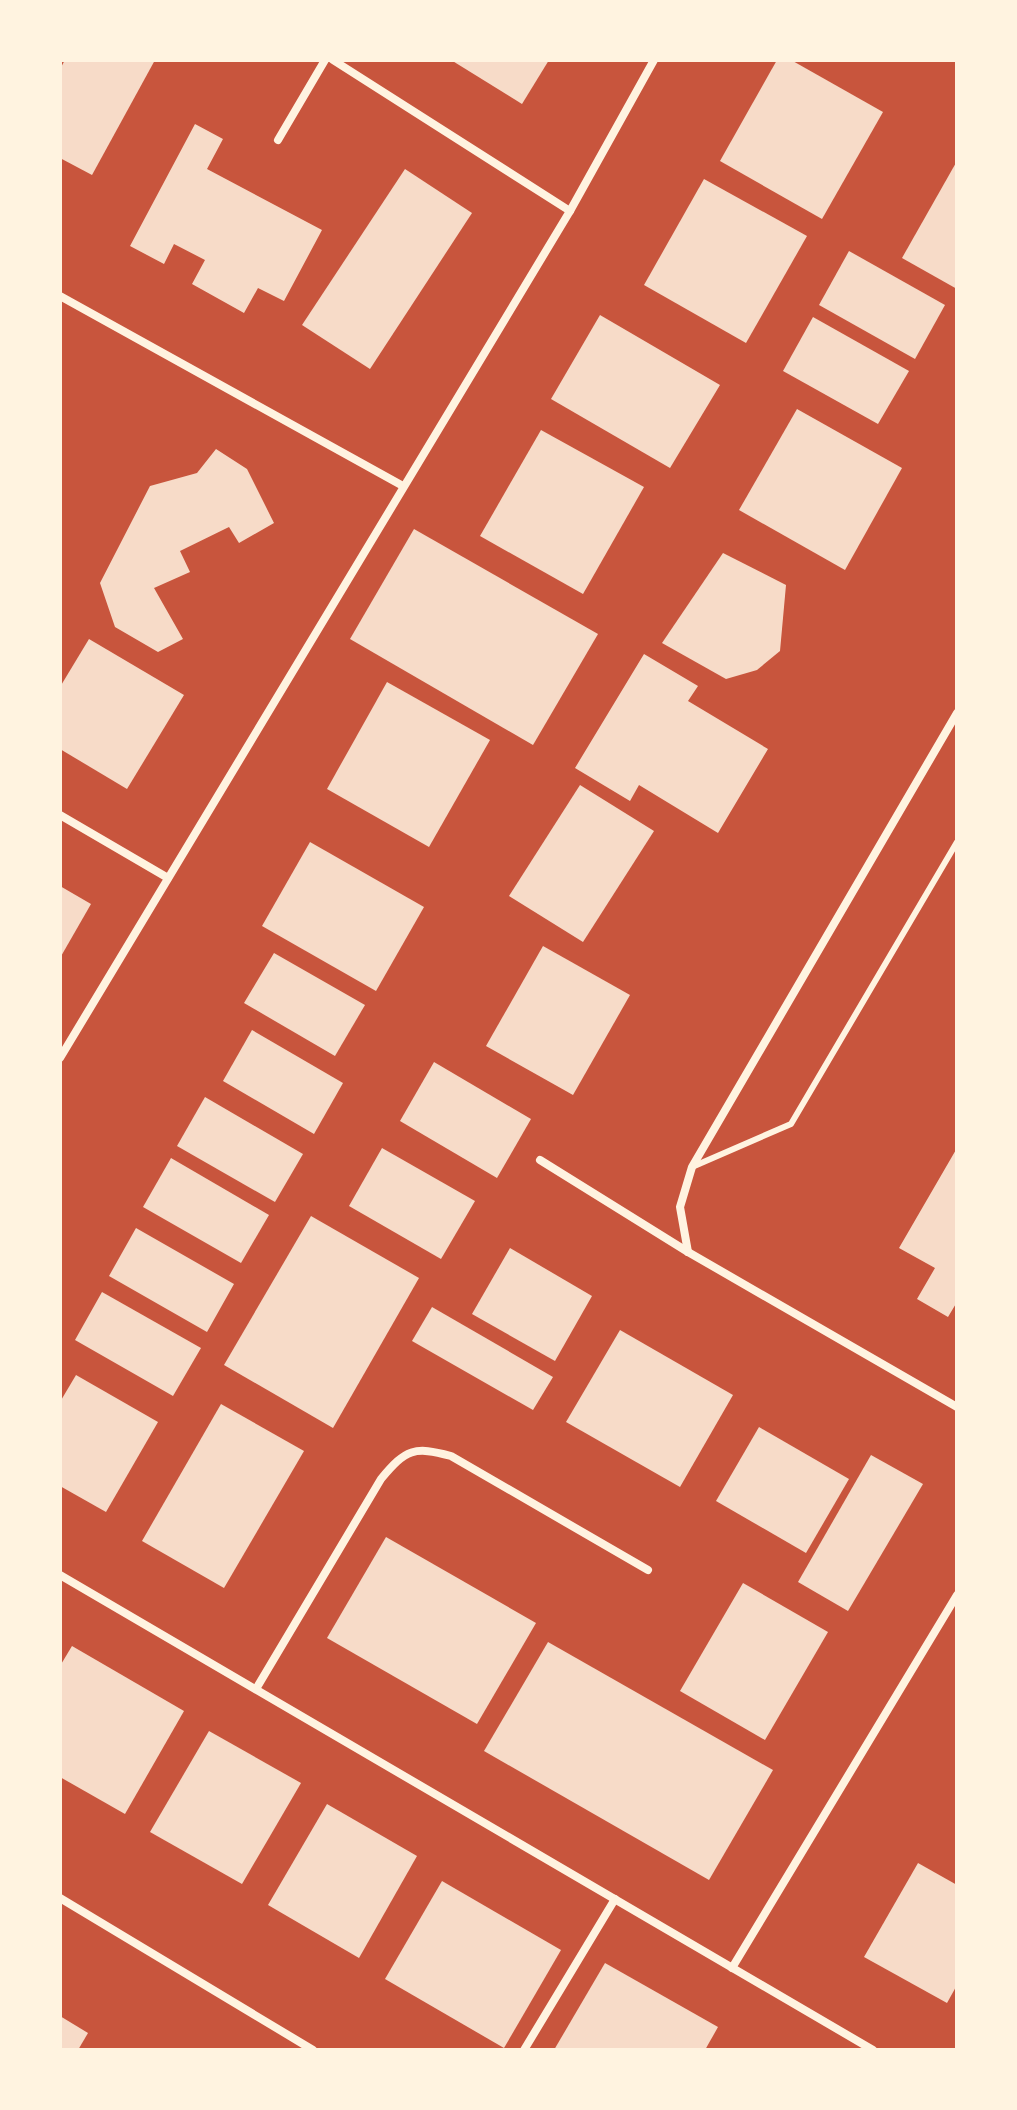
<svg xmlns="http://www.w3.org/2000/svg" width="1017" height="2110" viewBox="0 0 1017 2110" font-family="'Titillium Web',sans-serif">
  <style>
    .building { fill: #f7dbc8 }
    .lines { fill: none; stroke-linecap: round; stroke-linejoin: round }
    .service { stroke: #fff3e0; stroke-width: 6 }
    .minor { stroke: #fff3e0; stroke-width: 8 }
  </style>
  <rect width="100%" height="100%" fill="#c8553d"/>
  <g class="building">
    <polygon points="65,60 155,60 92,175 60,158 60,69"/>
    <polygon points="451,60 549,60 522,104"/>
    <polygon points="777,60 791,60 883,112 822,219 720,161"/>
    <polygon points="195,124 223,139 207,169 322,230 284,301 258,288 244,313 192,284 205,260 174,244 164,264 130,246"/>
    <polygon points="957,161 957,289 902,258"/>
    <polygon points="405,169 472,213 370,369 302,325"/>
    <polygon points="704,179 807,236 746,343 644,285"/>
    <polygon points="849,251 945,305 915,359 819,305"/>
    <polygon points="600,315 720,385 670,468 551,399"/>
    <polygon points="813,317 909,371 878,424 783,371"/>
    <polygon points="797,409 902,468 845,570 739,510"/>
    <polygon points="541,430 644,487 583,594 480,536"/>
    <polygon points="216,449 247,469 274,523 239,543 229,527 180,551 190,572 154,588 183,639 158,652 115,627 100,583 150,486 197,473"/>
    <polygon points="414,529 598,634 533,745 350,639"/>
    <polygon points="723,553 786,585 780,651 757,670 726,679 662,643"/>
    <polygon points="89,639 184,695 127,789 60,749 60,687"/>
    <polygon points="644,654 698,686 688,701 768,749 718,833 639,785 630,801 575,768"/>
    <polygon points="387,682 490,740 429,847 327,789"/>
    <polygon points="580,785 654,831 583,942 509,896"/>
    <polygon points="310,842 424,907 376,991 262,926"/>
    <polygon points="60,886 91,904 60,958"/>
    <polygon points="543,946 630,995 573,1095 486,1046"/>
    <polygon points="274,953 365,1005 335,1056 244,1003"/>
    <polygon points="252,1030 343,1083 314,1134 223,1081"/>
    <polygon points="434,1062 531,1119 497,1178 400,1121"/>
    <polygon points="205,1097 303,1154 275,1202 177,1146"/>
    <polygon points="382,1148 475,1201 441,1259 349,1206"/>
    <polygon points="957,1148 957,1302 948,1317 917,1299 935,1268 899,1248"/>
    <polygon points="171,1158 269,1215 241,1263 143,1207"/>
    <polygon points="311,1216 419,1278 333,1428 224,1365"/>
    <polygon points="136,1228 234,1284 207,1332 109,1276"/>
    <polygon points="510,1248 592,1296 555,1361 472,1314"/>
    <polygon points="102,1292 201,1348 173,1396 75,1340"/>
    <polygon points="432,1307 553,1377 533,1410 412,1341"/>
    <polygon points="620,1330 733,1395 680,1487 566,1422"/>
    <polygon points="76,1375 158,1422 106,1512 60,1486 60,1402"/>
    <polygon points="221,1404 304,1451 224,1588 142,1541"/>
    <polygon points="759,1427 849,1479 806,1553 716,1501"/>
    <polygon points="871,1455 923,1484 848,1611 798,1582"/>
    <polygon points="386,1537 536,1623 477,1724 327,1638"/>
    <polygon points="743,1583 828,1632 765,1740 680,1691"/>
    <polygon points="548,1642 773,1770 709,1880 484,1751"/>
    <polygon points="72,1646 184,1711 125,1814 60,1777 60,1666"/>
    <polygon points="209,1731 301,1783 242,1884 150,1832"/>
    <polygon points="327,1804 417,1856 359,1958 268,1905"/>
    <polygon points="918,1863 957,1885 957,1985 947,2003 864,1957"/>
    <polygon points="442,1881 561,1950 504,2048 385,1979"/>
    <polygon points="605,1963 718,2027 705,2050 554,2050"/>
    <polygon points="60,2016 88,2033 78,2050 60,2050"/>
  </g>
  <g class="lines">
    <polyline class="service" points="692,1167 791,1124 957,842"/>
    <g class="minor">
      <polyline points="333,60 570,211"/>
      <polyline points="278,140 325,60"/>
      <polyline points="60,296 403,486"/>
      <polyline points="60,815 168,878"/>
      <polyline points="60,1058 570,211 654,60"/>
      <polyline points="540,1160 688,1252 957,1407"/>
      <polyline points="688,1252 680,1207 692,1167 957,713"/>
      <polyline points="60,1575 873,2050"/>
      <path d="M256 1689 381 1479C406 1449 414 1446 451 1456L648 1570"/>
      <polyline points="60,1898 313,2050"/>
      <polyline points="732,1968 957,1595"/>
      <polyline points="524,2050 615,1899"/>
    </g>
  </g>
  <rect width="1017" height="2110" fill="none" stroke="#fff3e0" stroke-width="124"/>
</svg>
